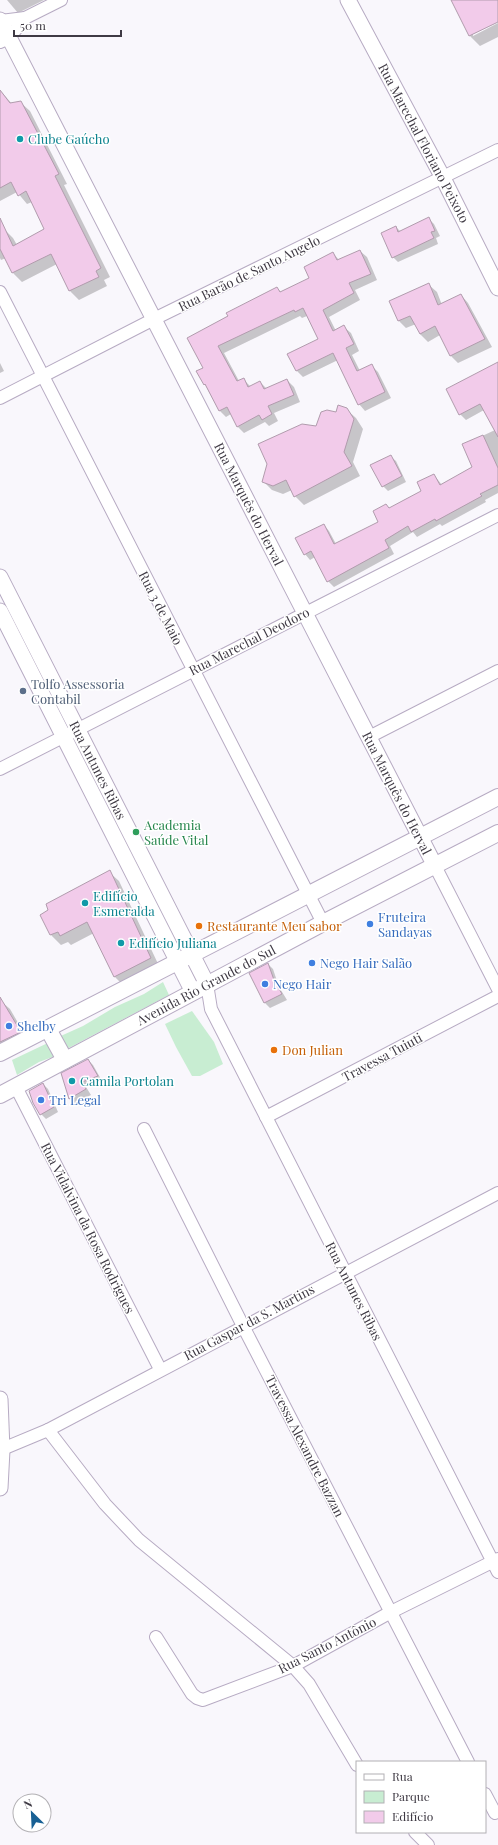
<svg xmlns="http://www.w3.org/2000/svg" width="498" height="1845" viewBox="0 0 498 1845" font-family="'Playfair Display',serif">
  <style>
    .green { fill: #c8edd2 }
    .shadow { fill: #0003 }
    .building { fill: #f2cbea; stroke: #b19cad }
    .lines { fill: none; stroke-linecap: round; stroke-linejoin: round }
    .minor-casing { stroke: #b7abc3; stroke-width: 14 }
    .tertiary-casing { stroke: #b7abc3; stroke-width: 17 }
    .secondary-casing { stroke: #b7abc3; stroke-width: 18 }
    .minor { stroke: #fff; stroke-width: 12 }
    .tertiary { stroke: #fff; stroke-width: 15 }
    .secondary { stroke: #fff; stroke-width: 16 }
    .culture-dot { fill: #0f9aa8; stroke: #fff; stroke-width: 1.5 }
    .service-dot { fill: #5c6f8a; stroke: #fff; stroke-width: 1.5 }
    .leisure-dot { fill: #2e9e5b; stroke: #fff; stroke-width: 1.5 }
    .shop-dot { fill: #3f7fe0; stroke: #fff; stroke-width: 1.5 }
    .food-dot { fill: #e8710a; stroke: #fff; stroke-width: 1.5 }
    .labels { text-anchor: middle; stroke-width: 3; stroke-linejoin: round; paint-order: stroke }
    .culture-label { font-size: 13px; fill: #0d838f; stroke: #fff; text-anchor: start }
    .street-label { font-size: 13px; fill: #3f3a44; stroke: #fff }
    .service-label { font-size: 13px; fill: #4e5e75; stroke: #fff; text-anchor: start }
    .leisure-label { font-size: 13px; fill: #27864d; stroke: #fff; text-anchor: start }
    .shop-label { font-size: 13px; fill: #366cbe; stroke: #fff; text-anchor: start }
    .food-label { font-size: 13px; fill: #c56008; stroke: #fff; text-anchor: start }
  </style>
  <rect width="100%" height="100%" fill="#f9f7fc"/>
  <g class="green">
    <polygon points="163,982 169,995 63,1051 54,1039 83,1026 115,1007 144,994"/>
    <polygon points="192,1011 214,1042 223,1064 200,1076 192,1076 176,1047 165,1024"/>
    <polygon points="52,1041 58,1055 39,1062 17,1075 12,1060"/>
  </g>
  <g class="shadow">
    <polygon points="7,0 44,0 18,13"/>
    <polygon points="452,0 498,0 498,21 473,34 473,36 498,23 498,37 480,46 470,36"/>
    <polygon points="0,90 12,104 20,102 30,111 67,184 64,185 110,277 104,280 107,286 79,300 70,291 57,264 22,282 13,273 6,258 1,260 0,258 0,231 4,229 13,238 17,245 45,230 32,202 27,204 17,192 0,201"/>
    <polygon points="429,219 434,224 440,236 436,238 438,244 398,262 393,257 396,227 401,232"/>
    <polygon points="360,251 367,257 377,280 355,290 360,300 329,317 336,331 344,327 351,333 359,351 352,355 360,371 371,365 378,372 391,398 365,411 359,404 338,360 303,377 297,371 319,340 307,316 302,318 300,316 224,353 239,381 243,379 251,387 260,382 267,389 287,380 294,387 300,402 274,413 278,421 269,426 265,422 244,433 237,426 231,414 226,417 219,410 198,372 204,368 188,339 277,288 282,293 311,279 333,253 339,260"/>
    <polygon points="429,285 437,292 442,305 461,295 468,303 492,347 458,363 451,356 440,335 428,342 420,334 416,324 406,328 399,321 390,301"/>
    <polygon points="0,363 4,371 0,373"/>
    <polygon points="498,365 498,493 485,500 486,502 442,526 440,524 417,537 413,532 390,546 394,554 334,587 328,581 315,557 310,560 305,554 324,525 329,531 336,544 380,522 386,505 390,509 422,492 434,475 442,485 473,468 463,445 495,430 484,410 466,420 460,414"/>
    <polygon points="346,409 356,418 363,429 353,462 360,476 304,505 295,496 292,490 283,494 272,490 263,481 317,427 336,413"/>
    <polygon points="390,456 396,461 406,482 388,491 383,486"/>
    <polygon points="109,872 119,881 160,968 125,987 115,977 94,933 71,945 68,942 61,945 51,935 41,915"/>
    <polygon points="268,964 273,969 279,987 287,1000 270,1008 265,1003 250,974"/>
    <polygon points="2,1002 10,1009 28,1040 0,1052 0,1003"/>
    <polygon points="88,1060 93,1065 102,1081 86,1087 91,1095 75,1103 70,1098"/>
    <polygon points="43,1084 48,1089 58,1112 46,1119 41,1114"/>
  </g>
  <g class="building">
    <polygon points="451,0 498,0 498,22 469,36"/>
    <polygon points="0,90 10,103 21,101 59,174 55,176 101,268 96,271 99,277 69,291 51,254 12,273 0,249 0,218 13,246 44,229 26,191 18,196 11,182 0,188"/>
    <polygon points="429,217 435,231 431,232 434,238 392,258 381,233 396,226 398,232"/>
    <polygon points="360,250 371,274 349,283 354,293 323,310 333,331 344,325 354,344 346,348 357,371 372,364 385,392 358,405 333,353 296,371 287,354 318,339 303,308 295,312 294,310 218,346 237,381 244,378 248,387 260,381 264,389 287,379 294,395 268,406 272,414 262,420 259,415 237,427 227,407 219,411 205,384 204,385 196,371 203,368 187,338 228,316 226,313 277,287 280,292 309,278 304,267 333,252 337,260"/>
    <polygon points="429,283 438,305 461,294 485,339 450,356 435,326 420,334 410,316 398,321 389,301"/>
    <polygon points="498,362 498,437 480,404 459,415 446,389"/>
    <polygon points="338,405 347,408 354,419 344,452 352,466 294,497 286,480 273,486 262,482 267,464 258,444 302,424 316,426 321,412 327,410 336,412"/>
    <polygon points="483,435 498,468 498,485 480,494 482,496 436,521 435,519 411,532 408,526 385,540 389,548 327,582 311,551 304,555 295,538 324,524 334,544 378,522 373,511 386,504 389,508 421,491 417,482 434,474 440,485 472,467 462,444"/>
    <polygon points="391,455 402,476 382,487 370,465"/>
    <polygon points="110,870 151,958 114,977 87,922 60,936 58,932 50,935 40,915 48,910 46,904"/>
    <polygon points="268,963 274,980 282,994 264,1003 249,973"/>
    <polygon points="0,997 21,1032 0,1042"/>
    <polygon points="88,1059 98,1076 82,1082 86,1089 69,1099 61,1073"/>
    <polygon points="43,1083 54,1107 40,1115 33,1103 29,1091"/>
  </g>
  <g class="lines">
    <g class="minor-casing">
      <g id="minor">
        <polyline points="0,21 25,18 61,0"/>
        <polyline points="0,42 9,38 25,18"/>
        <polyline points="0,292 323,923"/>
        <polyline points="0,398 154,319 498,150"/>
        <polyline points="369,737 498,671"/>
        <polyline points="0,769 498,515"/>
        <polyline points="435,866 498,989"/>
        <polyline points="207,984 211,1009 498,1572"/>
        <polyline points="16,1087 160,1369"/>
        <polyline points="266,1117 498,996"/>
        <polyline points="144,1129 243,1326 468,1762"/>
        <polyline points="48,1430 105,1504 139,1540 293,1666 309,1684 357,1765"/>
        <polyline points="0,1450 48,1430 498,1193"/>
        <polyline points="156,1637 192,1694 197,1698 203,1700 293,1666 391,1612 498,1559"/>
        <polyline points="485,1794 495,1813"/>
        <polyline points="415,1832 428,1845"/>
      </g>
    </g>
    <g class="tertiary-casing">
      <g id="tertiary">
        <polyline points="348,0 443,178 498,288"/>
        <polyline points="0,20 435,866"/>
        <polyline points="0,577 207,984"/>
        <polyline points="0,611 193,992"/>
        <polyline points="0,1399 2,1450 0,1488"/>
      </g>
    </g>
    <g class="secondary-casing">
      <g id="secondary">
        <polyline points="48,1029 65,1060"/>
        <polyline points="0,1053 498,797"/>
        <polyline points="0,1095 323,923 498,833"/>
      </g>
    </g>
    <use href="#minor" class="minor"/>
    <use href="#tertiary" class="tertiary"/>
    <use href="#secondary" class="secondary"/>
  </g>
  <g class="culture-dot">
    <circle cx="20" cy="139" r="4"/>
    <circle cx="85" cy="903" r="4"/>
    <circle cx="121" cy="943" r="4"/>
    <circle cx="72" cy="1081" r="4"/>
  </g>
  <circle class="service-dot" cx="23" cy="691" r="4"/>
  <circle class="leisure-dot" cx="136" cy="832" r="4"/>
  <g class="shop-dot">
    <circle cx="370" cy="924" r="4"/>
    <circle cx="312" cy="963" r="4"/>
    <circle cx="265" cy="984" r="4"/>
    <circle cx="9" cy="1026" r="4"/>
    <circle cx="41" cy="1100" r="4"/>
  </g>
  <g class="food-dot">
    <circle cx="199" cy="926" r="4"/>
    <circle cx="274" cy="1050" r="4"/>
  </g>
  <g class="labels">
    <g class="culture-label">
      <text x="28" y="144">Clube Gaúcho</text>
      <text x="93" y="901">Edifício<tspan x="93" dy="15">Esmeralda</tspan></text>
      <text x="129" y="948">Edifício Juliana</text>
      <text x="80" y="1086">Camila Portolan</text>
    </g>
    <g class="street-label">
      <text transform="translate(424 143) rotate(62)" y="5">Rua Marechal Floriano Peixoto</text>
      <text transform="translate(249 273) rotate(-26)" y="5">Rua Barão de Santo Angelo</text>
      <text transform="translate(249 504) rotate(63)" y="5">Rua Marquês do Herval</text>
      <text transform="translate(161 608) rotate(63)" y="5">Rua 3 de Maio</text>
      <text transform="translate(249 641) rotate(-27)" y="5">Rua Marechal Deodoro</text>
      <text transform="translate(98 770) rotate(63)" y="5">Rua Antunes Ribas</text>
      <text transform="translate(397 793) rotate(63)" y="5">Rua Marquês do Herval</text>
      <text transform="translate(206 985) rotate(-28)" y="5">Avenida Rio Grande do Sul</text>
      <text transform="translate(382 1057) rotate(-28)" y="5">Travessa Tuiuti</text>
      <text transform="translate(88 1228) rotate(63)" y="5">Rua Vidalvina da Rosa Rodrigues</text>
      <text transform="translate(354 1291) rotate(63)" y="5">Rua Antunes Ribas</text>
      <text transform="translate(249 1322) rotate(-28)" y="5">Rua Gaspar da S. Martins</text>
      <text transform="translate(305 1446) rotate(63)" y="5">Travessa Alexandre Bazzan</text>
      <text transform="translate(327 1645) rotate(-27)" y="5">Rua Santo Antônio</text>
    </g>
    <g class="service-label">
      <text x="31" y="689">Tolfo Assessoria<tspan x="31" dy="15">Contabil</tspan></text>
    </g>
    <g class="leisure-label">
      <text x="144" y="830">Academia<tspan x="144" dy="15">Saúde Vital</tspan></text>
    </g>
    <g class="shop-label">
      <text x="378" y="922">Fruteira<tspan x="378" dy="15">Sandayas</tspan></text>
      <text x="320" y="968">Nego Hair Salão</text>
      <text x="273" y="989">Nego Hair</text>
      <text x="17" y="1031">Shelby</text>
      <text x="49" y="1105">Tri Legal</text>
    </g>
    <g class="food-label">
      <text x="207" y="931">Restaurante Meu sabor</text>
      <text x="282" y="1055">Don Julian</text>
    </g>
  </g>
  <rect x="356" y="1761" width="130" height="72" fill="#ffffff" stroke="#b2b0b4"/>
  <rect x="364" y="1774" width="20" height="6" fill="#ffffff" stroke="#b2b0b4"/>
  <text x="392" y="1781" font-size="12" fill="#3f3a44">Rua</text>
  <rect x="364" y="1791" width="20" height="12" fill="#c8edd2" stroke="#b2b0b4"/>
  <text x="392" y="1801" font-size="12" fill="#3f3a44">Parque</text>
  <rect x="364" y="1811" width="20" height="12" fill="#f2cbea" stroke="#b2b0b4"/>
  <text x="392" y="1821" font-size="12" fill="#3f3a44">Edifício</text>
  <g transform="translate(32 1813) rotate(336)"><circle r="19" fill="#ffffff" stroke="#b2b0b4"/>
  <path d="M0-3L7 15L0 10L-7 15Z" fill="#186094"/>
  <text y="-6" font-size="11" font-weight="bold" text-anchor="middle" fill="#3f3a44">N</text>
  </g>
  <path d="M14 30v6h107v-6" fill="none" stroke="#3f3a44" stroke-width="2"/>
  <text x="20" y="30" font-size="12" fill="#3f3a44" stroke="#ffffff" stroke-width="3" paint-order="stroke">50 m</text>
</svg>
